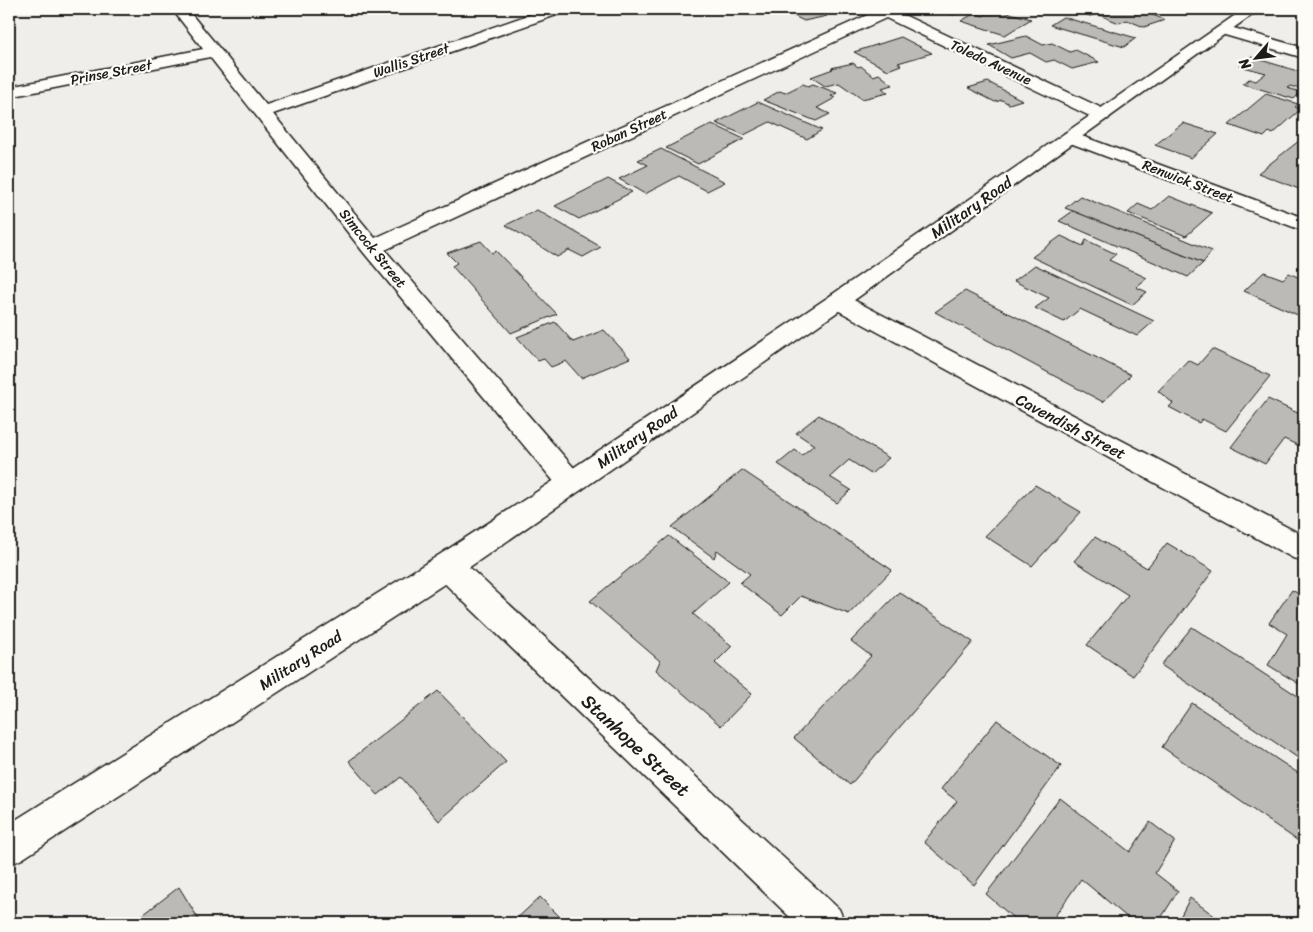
<svg xmlns="http://www.w3.org/2000/svg" width="1313" height="932" viewBox="0 0 1313 932" font-family="Sriracha,sans-serif">
  <style>
    .building { fill: #bbbab6; stroke: #1c1c1c }
    .lines { fill: none; stroke-linecap: round; stroke-linejoin: round }
    .minor-casing { stroke: #1c1c1c; stroke-width: 3 }
    .tertiary-casing { stroke: #1c1c1c; stroke-width: 3 }
    .minor { fill: #fdfcf7; fill-rule: evenodd }
    .tertiary { fill: #fdfcf7; fill-rule: evenodd }
    .labels { text-anchor: middle; stroke-width: 4.5; stroke-linejoin: round; paint-order: stroke }
    .far-street-label { font-size: 14px; fill: #1c1c1c; stroke: #fdfcf7 }
    .street-label { font-size: 16px; fill: #1c1c1c; stroke: #fdfcf7 }
    .near-street-label { font-size: 19px; fill: #1c1c1c; stroke: #fdfcf7 }
  </style>
  <rect width="100%" height="100%" fill="#f0eeea"/>
  <filter id="ink" filterUnits="userSpaceOnUse"><feTurbulence type="fractalNoise" baseFrequency=".02" numOctaves="2"/><feDisplacementMap in="SourceGraphic" scale="10" xChannelSelector="R" yChannelSelector="G"/><feConvolveMatrix kernelMatrix="1 2 1 2 8 2 1 2 1" color-interpolation-filters="sRGB"/></filter>
  <g filter="url(#ink)">
    <g class="building">
      <polygon points="797,9 823,9 827,16 804,21 786,12"/>
      <polygon points="939,9 966,9 969,10 953,15"/>
      <polygon points="995,9 1031,19 1005,35 961,21 975,13 983,16"/>
      <polygon points="1073,9 1125,9 1134,12 1141,10 1165,20 1144,27 1127,20 1119,23 1097,14 1090,16"/>
      <polygon points="1063,17 1136,38 1124,47 1050,25"/>
      <polygon points="1026,36 1043,45 1052,43 1070,52 1076,50 1099,62 1072,69 1054,60 1046,62 1030,53 1011,58 989,45"/>
      <polygon points="901,37 932,53 898,63 901,65 888,70 854,52"/>
      <polygon points="1251,57 1304,73 1304,90 1290,86 1287,88 1301,92 1294,99 1243,84 1249,79 1256,81 1266,73 1240,66"/>
      <polygon points="853,63 858,67 861,66 873,76 879,74 893,85 882,88 888,93 862,99 839,83 825,86 811,77 833,69 831,68"/>
      <polygon points="988,82 1022,100 1009,104 1002,100 995,102 968,88"/>
      <polygon points="803,84 808,86 813,84 837,93 831,96 835,98 817,108 830,114 816,121 763,100 780,91 785,93"/>
      <polygon points="1266,94 1298,104 1295,107 1301,109 1273,134 1269,132 1264,137 1229,125"/>
      <polygon points="758,102 822,130 807,139 770,122 744,135 716,123"/>
      <polygon points="1183,123 1218,134 1191,158 1155,145"/>
      <polygon points="712,124 744,139 698,164 666,148"/>
      <polygon points="1304,137 1304,191 1258,173"/>
      <polygon points="661,149 725,182 707,191 679,176 645,194 619,179 648,165 638,160"/>
      <polygon points="608,179 632,192 579,219 555,206"/>
      <polygon points="1080,196 1212,251 1203,263 1065,208"/>
      <polygon points="1169,196 1212,213 1186,236 1128,213 1138,204 1152,210"/>
      <polygon points="537,210 601,247 583,257 569,250 557,257 506,225"/>
      <polygon points="1073,211 1203,263 1188,277 1059,221"/>
      <polygon points="1061,236 1083,246 1086,240 1116,254 1109,260 1147,278 1136,287 1147,292 1132,305 1032,257"/>
      <polygon points="481,241 492,253 496,251 557,314 511,333 452,266 457,263 447,253"/>
      <polygon points="1035,265 1154,321 1137,336 1080,309 1064,322 1035,308 1049,298 1014,281"/>
      <polygon points="1264,272 1283,279 1289,273 1304,280 1304,311 1300,316 1244,291"/>
      <polygon points="965,291 1131,375 1103,402 935,312"/>
      <polygon points="555,322 573,342 604,330 630,358 581,378 566,361 551,367 544,359 538,361 517,337"/>
      <polygon points="1212,349 1270,376 1226,431 1202,419 1199,423 1169,407 1173,403 1158,391 1188,360 1198,365"/>
      <polygon points="1268,399 1304,416 1304,448 1284,439 1265,464 1231,447"/>
      <polygon points="819,415 889,458 871,474 849,460 830,477 851,490 837,503 778,464 795,450 802,455 814,445 796,433"/>
      <polygon points="742,470 892,570 849,614 801,596 782,615 740,583 750,574 717,550 714,558 672,527"/>
      <polygon points="1035,485 1081,512 1032,566 985,536"/>
      <polygon points="669,536 729,582 693,614 732,646 715,663 752,694 721,726 656,670 660,661 590,601"/>
      <polygon points="1095,537 1147,568 1167,543 1213,571 1133,676 1087,645 1128,595 1074,561"/>
      <polygon points="1292,590 1304,597 1304,687 1268,665 1287,634 1269,623"/>
      <polygon points="899,592 973,642 850,785 794,738 871,656 851,641"/>
      <polygon points="1192,627 1304,700 1304,762 1161,665"/>
      <polygon points="438,691 506,762 439,821 401,777 378,795 349,761"/>
      <polygon points="1192,703 1304,777 1304,845 1162,747"/>
      <polygon points="997,720 1061,766 974,885 924,842 957,801 941,789"/>
      <polygon points="1060,798 1130,852 1150,822 1175,841 1155,873 1178,891 1158,923 1134,923 1081,879 1050,923 1019,923 986,894"/>
      <polygon points="179,887 201,923 136,923 135,921"/>
      <polygon points="540,897 566,923 512,923"/>
      <polygon points="1190,898 1224,923 1177,923"/>
    </g>
    <g class="lines">
      <g class="minor-casing">
        <g id="minor">
          <polygon points="172,9 187,9 266,105 546,9 567,9 565,12 273,114 375,238 874,12 872,9 891,9 1108,111 1111,115 1108,119 1096,119 886,18 385,250 581,476 585,483 581,490 571,493 561,490 364,253 210,57 9,97 9,87 203,49"/>
          <polygon points="1223,25 1304,48 1304,58 1218,33 1215,30"/>
          <polygon points="1071,132 1304,218 1304,231 1065,141 1062,137 1065,133"/>
          <polygon points="838,294 846,296 1304,536 1304,562 1293,558 830,306 827,301 830,296"/>
          <polygon points="447,554 458,557 839,909 845,923 796,923 436,575 432,566 436,557"/>
        </g>
      </g>
      <g class="tertiary-casing">
        <polygon id="tertiary" points="1244,9 1260,9 846,306 581,490 458,575 22,859 9,865 9,824 436,557 561,476 830,296"/>
      </g>
      <use href="#minor" class="minor"/>
      <use href="#tertiary" class="tertiary"/>
    </g>
  </g>
  <g class="labels">
    <g class="far-street-label">
      <text transform="translate(411 60) rotate(-19)" y="5">Wallis Street</text>
      <text transform="translate(991 62) rotate(25)" y="5">Toledo Avenue</text>
      <text transform="translate(111 72) rotate(-11)" y="5">Prinse Street</text>
      <text transform="translate(629 130) rotate(-25)" y="5">Roban Street</text>
      <text transform="translate(1188 181) rotate(21)" y="5">Renwick Street</text>
      <text transform="translate(373 248) rotate(51)" y="5">Simcock Street</text>
    </g>
    <g class="street-label">
      <text transform="translate(971 207) rotate(-35)" y="6">Military Road</text>
      <text transform="translate(1071 426) rotate(28)" y="6">Cavendish Street</text>
      <text transform="translate(637 437) rotate(-35)" y="6">Military Road</text>
      <text transform="translate(300 660) rotate(-33)" y="6">Military Road</text>
    </g>
    <g class="near-street-label">
      <text transform="translate(636 745) rotate(43)" y="7">Stanhope Street</text>
    </g>
  </g>
  <rect width="1313" height="932" fill="none" stroke="#fdfcf7" stroke-width="30"/>
  <rect x="15" y="15" width="1283" height="902" fill="none" stroke="#1c1c1c" stroke-width="2" filter="url(#ink)"/>
  <g transform="translate(1256 58) rotate(242)" stroke="#fdfcf7" stroke-width="4" paint-order="stroke">
  <path d="M0-4L9 19L0 12L-9 19Z" fill="#1c1c1c"/>
  <text y="-8" font-size="14" font-weight="bold" text-anchor="middle" fill="#1c1c1c">N</text>
  </g>
</svg>
